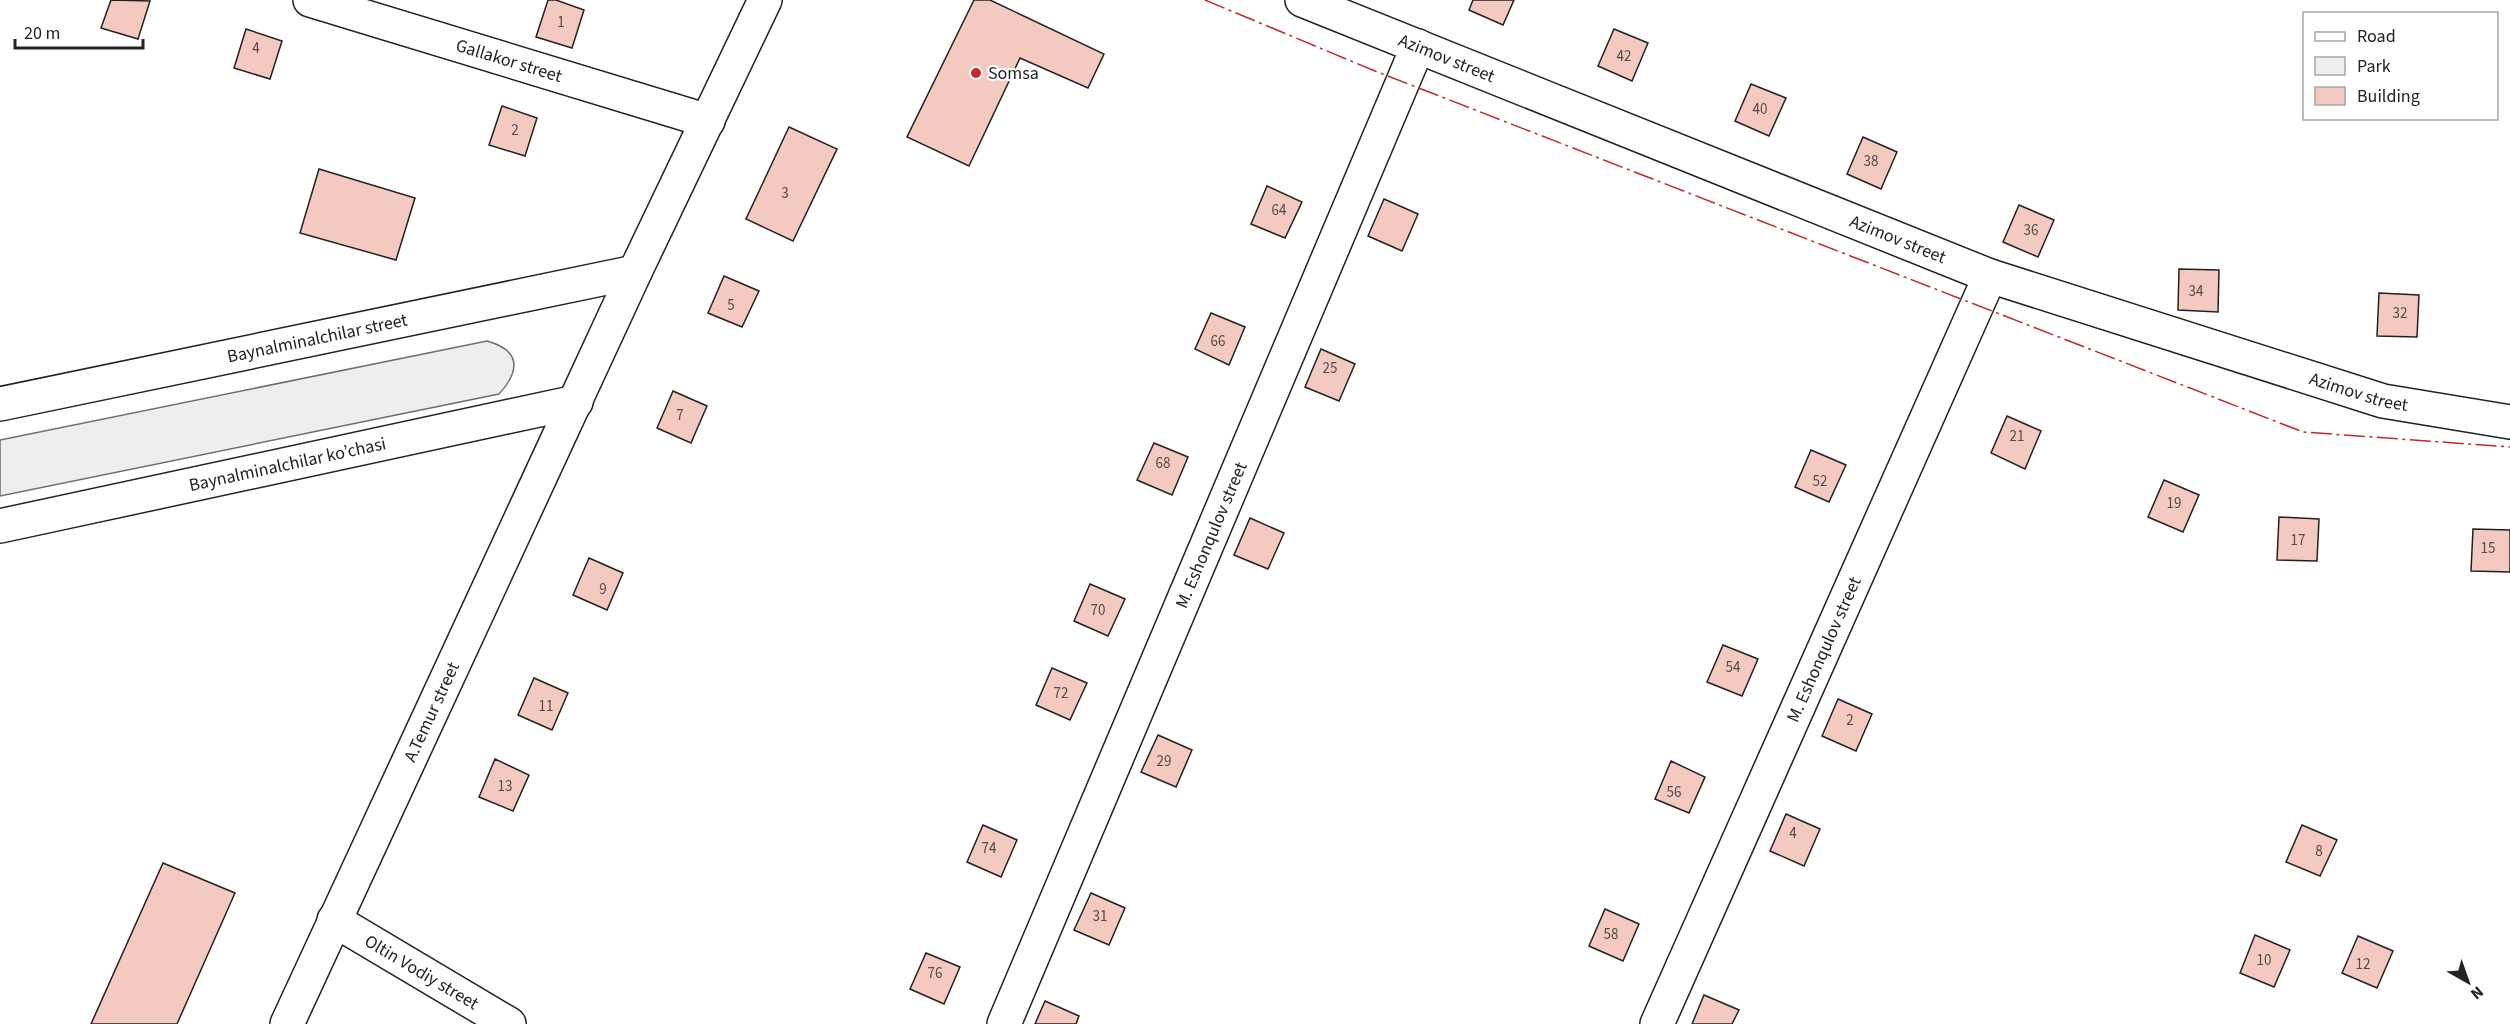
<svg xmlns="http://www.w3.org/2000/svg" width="2510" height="1024" viewBox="0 0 2510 1024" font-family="'Source Sans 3',sans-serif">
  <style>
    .green { fill: #eee; stroke: #6f6f6f; stroke-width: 1.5 }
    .building { fill: #f3c9c0; stroke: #222; stroke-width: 1.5 }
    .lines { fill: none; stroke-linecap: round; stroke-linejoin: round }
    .minor-casing { stroke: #222; stroke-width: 36 }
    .secondary-casing { stroke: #222; stroke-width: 36 }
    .minor { stroke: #fff; stroke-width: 33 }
    .secondary { stroke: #fff; stroke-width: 33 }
    .power { stroke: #c62828; stroke-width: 1.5; stroke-dasharray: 21 4.5 3 4.5; stroke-linecap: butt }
    .poi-dot { fill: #c62828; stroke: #fff; stroke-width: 2 }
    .labels { text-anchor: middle; stroke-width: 4.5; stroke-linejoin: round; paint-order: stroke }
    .number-label { font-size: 15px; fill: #564c4a }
    .street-label { font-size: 18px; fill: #222; stroke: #fff }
    .poi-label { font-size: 18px; fill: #222; stroke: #fff; text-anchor: start }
  </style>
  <rect width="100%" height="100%" fill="#fff"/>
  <path class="green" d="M487 341C520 350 521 370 499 394L0 496V440Z"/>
  <g class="building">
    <polygon points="111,0 150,1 138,39 101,28"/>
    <polygon points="548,0 556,0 584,10 572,48 536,37"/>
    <polygon points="974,0 990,0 1104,54 1088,88 1020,58 969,166 907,137"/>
    <polygon points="1473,0 1514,0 1503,25 1469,10"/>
    <polygon points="246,29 282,41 270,79 234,68"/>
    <polygon points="1614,29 1648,43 1632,81 1598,66"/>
    <polygon points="1751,84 1786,98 1769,136 1735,121"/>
    <polygon points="502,106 537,118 525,156 489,145"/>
    <polygon points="789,127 837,149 793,241 746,219"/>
    <polygon points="1863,137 1897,152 1881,189 1847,174"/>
    <polygon points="319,169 415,198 396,260 300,233"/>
    <polygon points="1267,186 1302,202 1285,238 1251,224"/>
    <polygon points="1384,199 1418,214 1402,251 1368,236"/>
    <polygon points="2019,205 2054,220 2038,257 2003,242"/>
    <polygon points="2179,269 2219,270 2218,312 2178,310"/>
    <polygon points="724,276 759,291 742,327 708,313"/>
    <polygon points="2379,293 2419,295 2417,337 2377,336"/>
    <polygon points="1211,313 1245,327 1229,365 1195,349"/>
    <polygon points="1321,349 1355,364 1339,401 1305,387"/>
    <polygon points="673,391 707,406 691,443 657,428"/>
    <polygon points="2007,416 2041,431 2025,469 1991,453"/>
    <polygon points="1154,443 1188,457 1172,495 1137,480"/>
    <polygon points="1811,450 1846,465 1829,502 1795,487"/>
    <polygon points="2164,480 2199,495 2183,532 2148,517"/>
    <polygon points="2279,517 2319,519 2317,561 2277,560"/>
    <polygon points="1250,518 1284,533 1268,569 1234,555"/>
    <polygon points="2473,529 2510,530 2510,572 2471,571"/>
    <polygon points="589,558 623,573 607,610 573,595"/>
    <polygon points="1090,584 1125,599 1108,636 1074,621"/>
    <polygon points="1723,645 1758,659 1742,696 1707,682"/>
    <polygon points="1052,668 1087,683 1070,720 1036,705"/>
    <polygon points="534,678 568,693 552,730 518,715"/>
    <polygon points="1838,699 1872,714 1856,751 1822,736"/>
    <polygon points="1158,735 1192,750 1176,787 1141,772"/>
    <polygon points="495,759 529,775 513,811 479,797"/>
    <polygon points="1671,761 1705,777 1689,813 1655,799"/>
    <polygon points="1786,814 1820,829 1804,866 1770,851"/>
    <polygon points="983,825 1017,840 1001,877 967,862"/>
    <polygon points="2302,825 2337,840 2320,876 2286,862"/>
    <polygon points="163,863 235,893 177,1024 91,1024"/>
    <polygon points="1091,893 1125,908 1109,945 1074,930"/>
    <polygon points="1605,909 1639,924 1623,961 1589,946"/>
    <polygon points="2255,935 2290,950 2274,987 2240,973"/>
    <polygon points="2358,936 2393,951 2377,988 2342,973"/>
    <polygon points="926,953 960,967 944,1004 910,989"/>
    <polygon points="1704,995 1739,1010 1732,1024 1692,1024"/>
    <polygon points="1045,1001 1079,1016 1076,1024 1035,1024"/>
  </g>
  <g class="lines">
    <g class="minor-casing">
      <g id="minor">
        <path id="s1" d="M310 0 708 121"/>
        <path id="s2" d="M1302 0 1990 276 2383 401 2510 422"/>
        <path id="s3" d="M334 920 509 1024"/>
        <path id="s4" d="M1004 1024 1418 46"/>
        <path id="s5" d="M1657 1024 1990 276"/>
      </g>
    </g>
    <g class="secondary-casing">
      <g id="secondary">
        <path id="s6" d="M0 404 635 272"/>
        <path id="s7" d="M0 526 576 402"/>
        <path id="s8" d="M287 1024 635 272 765 0"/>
      </g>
    </g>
    <use href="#minor" class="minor"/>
    <use href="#secondary" class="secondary"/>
    <polyline class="power" points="1205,0 1375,71 2303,432 2510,447"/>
  </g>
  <circle class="poi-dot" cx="976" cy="73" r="6"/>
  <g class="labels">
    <g class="number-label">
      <text x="561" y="27">1</text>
      <text x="256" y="53">4</text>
      <text x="1624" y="61">42</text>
      <text x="1760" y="114">40</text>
      <text x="515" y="135">2</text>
      <text x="1871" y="166">38</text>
      <text x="785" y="198">3</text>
      <text x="1279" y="215">64</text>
      <text x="2031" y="235">36</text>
      <text x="2196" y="296">34</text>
      <text x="731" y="310">5</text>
      <text x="2400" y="318">32</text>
      <text x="1218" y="346">66</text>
      <text x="1330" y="373">25</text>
      <text x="680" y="420">7</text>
      <text x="2017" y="441">21</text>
      <text x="1163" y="468">68</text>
      <text x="1820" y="486">52</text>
      <text x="2174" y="508">19</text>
      <text x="2298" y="545">17</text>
      <text x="2488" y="553">15</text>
      <text x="603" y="594">9</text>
      <text x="1098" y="615">70</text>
      <text x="1733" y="672">54</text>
      <text x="1061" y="698">72</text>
      <text x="546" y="711">11</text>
      <text x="1850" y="725">2</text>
      <text x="1164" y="766">29</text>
      <text x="505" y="791">13</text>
      <text x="1674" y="797">56</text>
      <text x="1793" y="838">4</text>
      <text x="989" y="853">74</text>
      <text x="2319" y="856">8</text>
      <text x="1100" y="921">31</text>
      <text x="1611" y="939">58</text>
      <text x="2264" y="965">10</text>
      <text x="2363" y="969">12</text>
      <text x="935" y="978">76</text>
    </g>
    <g class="street-label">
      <text dy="6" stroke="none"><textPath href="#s2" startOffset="156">Azimov street</textPath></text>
      <text dy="6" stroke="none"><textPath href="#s1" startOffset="208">Gallakor street</textPath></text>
      <text dy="6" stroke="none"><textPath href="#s2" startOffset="642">Azimov street</textPath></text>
      <text dy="6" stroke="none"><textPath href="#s6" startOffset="324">Baynalminalchilar street</textPath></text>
      <text dy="6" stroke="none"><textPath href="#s2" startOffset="1128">Azimov street</textPath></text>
      <text dy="6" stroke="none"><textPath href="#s7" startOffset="294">Baynalminalchilar ko’chasi</textPath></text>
      <text dy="6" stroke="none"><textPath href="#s4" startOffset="531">M. Eshonqulov street</textPath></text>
      <text dy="6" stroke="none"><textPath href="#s5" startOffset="410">M. Eshonqulov street</textPath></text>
      <text dy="6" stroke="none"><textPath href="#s8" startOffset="344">A.Temur street</textPath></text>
      <text dy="6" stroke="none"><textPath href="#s3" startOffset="102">Oltin Vodiy street</textPath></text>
    </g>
    <g class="poi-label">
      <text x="988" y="79">Somsa</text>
    </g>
  </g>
  <rect x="2303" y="12" width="195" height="108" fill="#ffffff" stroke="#a7a7a7" stroke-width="1.5"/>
  <rect x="2315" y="32" width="30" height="9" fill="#ffffff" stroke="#a7a7a7" stroke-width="1.5"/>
  <text x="2357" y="42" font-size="18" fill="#222222">Road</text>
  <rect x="2315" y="57" width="30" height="18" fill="#eeeeee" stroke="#a7a7a7" stroke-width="1.5"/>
  <text x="2357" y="72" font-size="18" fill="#222222">Park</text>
  <rect x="2315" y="87" width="30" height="18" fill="#f3c9c0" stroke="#a7a7a7" stroke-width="1.5"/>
  <text x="2357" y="102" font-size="18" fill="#222222">Building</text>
  <g transform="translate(2468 982) rotate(140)" stroke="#ffffff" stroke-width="4.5" paint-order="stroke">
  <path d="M0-4.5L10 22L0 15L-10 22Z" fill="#222222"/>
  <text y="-9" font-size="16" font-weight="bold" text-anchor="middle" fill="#222222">N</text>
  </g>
  <path d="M15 39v9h128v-9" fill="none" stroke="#222222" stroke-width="3"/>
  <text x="24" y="39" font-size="18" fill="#222222" stroke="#ffffff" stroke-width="4.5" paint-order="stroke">20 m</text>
</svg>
